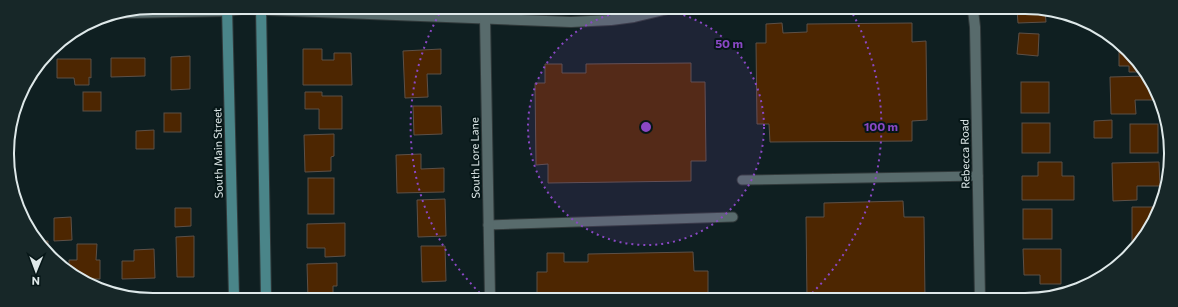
<svg xmlns="http://www.w3.org/2000/svg" width="1178" height="307" viewBox="0 0 1178 307" font-family="Commissioner,sans-serif">
  <style>
    .building { fill: #4d2601; stroke: #5d5047 }
    .lines { fill: none; stroke-linecap: round; stroke-linejoin: round }
    .lane-casing { stroke: #313a3b; stroke-width: 11 }
    .street-casing { stroke: #313a3b; stroke-width: 12 }
    .secondary-casing { stroke: #313a3b; stroke-width: 12 }
    .lane { stroke: #586b6c; stroke-width: 9 }
    .street { stroke: #586b6c; stroke-width: 10 }
    .secondary { stroke: #4a8589; stroke-width: 10 }
    .ring { fill: none; stroke: #8a48c5; stroke-width: 2; stroke-dasharray: 2 4 }
    .labels { text-anchor: middle; stroke-width: 4; stroke-linejoin: round; paint-order: stroke }
    .street-label { font-size: 11px; fill: #dee8e9; stroke: #061617 }
    .rim { fill: none; stroke: #dee8e9; stroke-width: 2 }
    .centre { fill: #8a48c5; stroke: #061617; stroke-width: 2 }
    .ring-label { font-size: 12px; text-anchor: middle; font-weight: bold; fill: #8a48c5; stroke: #061617; stroke-width: 4; stroke-linejoin: round; paint-order: stroke }
  </style>
  <rect width="100%" height="100%" fill="#0f1f21"/>
  <g class="building">
    <polygon points="1017,10 1045,10 1046,22 1018,23"/>
    <polygon points="782,23 783,33 807,32 807,24 912,23 912,42 926,41 927,120 912,121 912,141 770,142 769,124 757,124 756,43 766,43 766,24"/>
    <polygon points="1019,33 1039,34 1038,56 1017,54"/>
    <polygon points="303,49 322,49 322,60 334,60 334,53 351,53 352,85 303,85"/>
    <polygon points="441,49 441,74 427,74 428,97 405,98 403,51"/>
    <polygon points="1119,51 1125,51 1146,72 1129,72 1129,66 1119,66"/>
    <polygon points="190,56 190,89 171,90 171,57"/>
    <polygon points="111,58 145,58 145,76 111,77"/>
    <polygon points="57,59 91,59 91,78 89,77 89,85 75,85 74,78 57,78"/>
    <polygon points="691,63 691,82 705,82 706,161 691,161 691,181 548,183 548,164 536,165 535,83 545,83 545,64 562,64 562,73 586,73 586,64"/>
    <polygon points="37,69 37,79 30,79 30,88 22,89"/>
    <polygon points="1148,76 1158,100 1135,100 1136,114 1111,114 1110,77"/>
    <rect x="1021" y="82" width="28" height="31"/>
    <rect x="83" y="92" width="18" height="19"/>
    <polygon points="305,92 322,92 322,96 342,96 342,129 319,129 319,109 305,109"/>
    <polygon points="413,106 441,106 442,134 414,135"/>
    <rect x="164" y="113" width="17" height="19"/>
    <polygon points="1112,120 1112,138 1094,138 1094,121"/>
    <rect x="1022" y="123" width="28" height="30"/>
    <rect x="1130" y="124" width="28" height="29"/>
    <polygon points="154,130 154,149 136,149 136,131"/>
    <polygon points="334,134 334,156 331,157 331,171 305,172 304,135"/>
    <polygon points="421,154 421,169 444,168 444,192 397,193 396,155"/>
    <polygon points="1038,162 1062,162 1062,176 1074,176 1074,200 1022,200 1022,176 1038,176"/>
    <polygon points="1159,162 1160,186 1137,186 1137,200 1113,201 1112,163"/>
    <rect x="308" y="178" width="26" height="36"/>
    <polygon points="445,199 446,236 418,237 417,200"/>
    <polygon points="903,201 904,217 924,217 925,299 807,298 806,217 824,217 824,203"/>
    <polygon points="1132,207 1158,207 1156,218 1139,242 1132,242"/>
    <polygon points="175,208 191,208 191,226 175,227"/>
    <rect x="1023" y="209" width="29" height="30"/>
    <polygon points="71,217 72,240 54,241 54,218"/>
    <polygon points="345,223 345,256 325,257 325,248 307,248 307,224"/>
    <polygon points="194,236 194,277 177,277 176,237"/>
    <polygon points="36,241 48,241 48,252 37,243"/>
    <polygon points="77,244 97,244 96,260 100,260 100,279 79,279 69,270 69,260 77,260"/>
    <polygon points="421,246 445,246 446,281 422,282"/>
    <polygon points="154,249 155,278 122,279 122,261 134,261 134,250"/>
    <polygon points="1023,249 1061,249 1061,284 1040,284 1040,275 1024,275"/>
    <polygon points="693,252 694,271 708,271 708,298 537,298 537,272 547,272 547,253 564,253 564,262 588,262 588,254"/>
    <polygon points="337,263 337,286 333,286 333,298 308,298 307,264"/>
    <rect x="419" y="293" width="28" height="5"/>
    <polygon points="1026,293 1057,295 1043,299 1026,299"/>
  </g>
  <g class="lines">
    <g class="lane-casing">
      <g id="lane">
        <polyline points="742,180 978,176"/>
        <polyline points="488,225 733,217"/>
      </g>
    </g>
    <g class="street-casing">
      <g id="street">
        <polyline points="973,10 975,27 980,299"/>
        <polyline points="123,13 227,11 243,9 571,22 611,20 634,17 668,9"/>
        <polyline points="485,18 490,298"/>
      </g>
    </g>
    <g class="secondary-casing">
      <g id="secondary">
        <polyline points="227,7 234,297"/>
        <polyline points="261,7 266,297"/>
      </g>
    </g>
    <use href="#lane" class="lane"/>
    <use href="#street" class="street"/>
    <use href="#secondary" class="secondary"/>
  </g>
  <circle cx="646" cy="127" r="118" fill="#8a48c5" fill-opacity=".12"/>
  <g class="ring">
    <circle cx="646" cy="127" r="118"/>
    <path d="M484 297A235 235 0 0 1 442 9M850 9A235 235 0 0 1 808 297"/>
  </g>
  <g class="labels">
    <g class="street-label">
      <text transform="translate(218 153) rotate(-91)" y="4">South Main Street</text>
      <text transform="translate(965 154) rotate(-91)" y="4">Rebecca Road</text>
      <text transform="translate(475 158) rotate(-91)" y="4">South Lore Lane</text>
    </g>
  </g>
  <path d="M0 0H1178V307H0ZM153 14H1025A139 139 0 0 1 1164 153V154A139 139 0 0 1 1025 293H153A139 139 0 0 1 14 154V153A139 139 0 0 1 153 14Z" fill="#172728" fill-rule="evenodd"/>
  <path class="rim" d="M153 14H1025A139 139 0 0 1 1164 153V154A139 139 0 0 1 1025 293H153A139 139 0 0 1 14 154V153A139 139 0 0 1 153 14Z"/>
  <circle cx="646" cy="127" r="6" class="centre"/>
  <g class="ring-label">
    <text x="729" y="48">50 m</text>
    <text x="881" y="131">100 m</text>
  </g>
  <g transform="translate(36 271) rotate(181)" stroke="#061617" stroke-width="3" paint-order="stroke">
  <path d="M0-3L7 15L0 10L-7 15Z" fill="#dee8e9"/>
  <text y="-6" font-size="11" font-weight="bold" text-anchor="middle" fill="#dee8e9">N</text>
  </g>
</svg>
